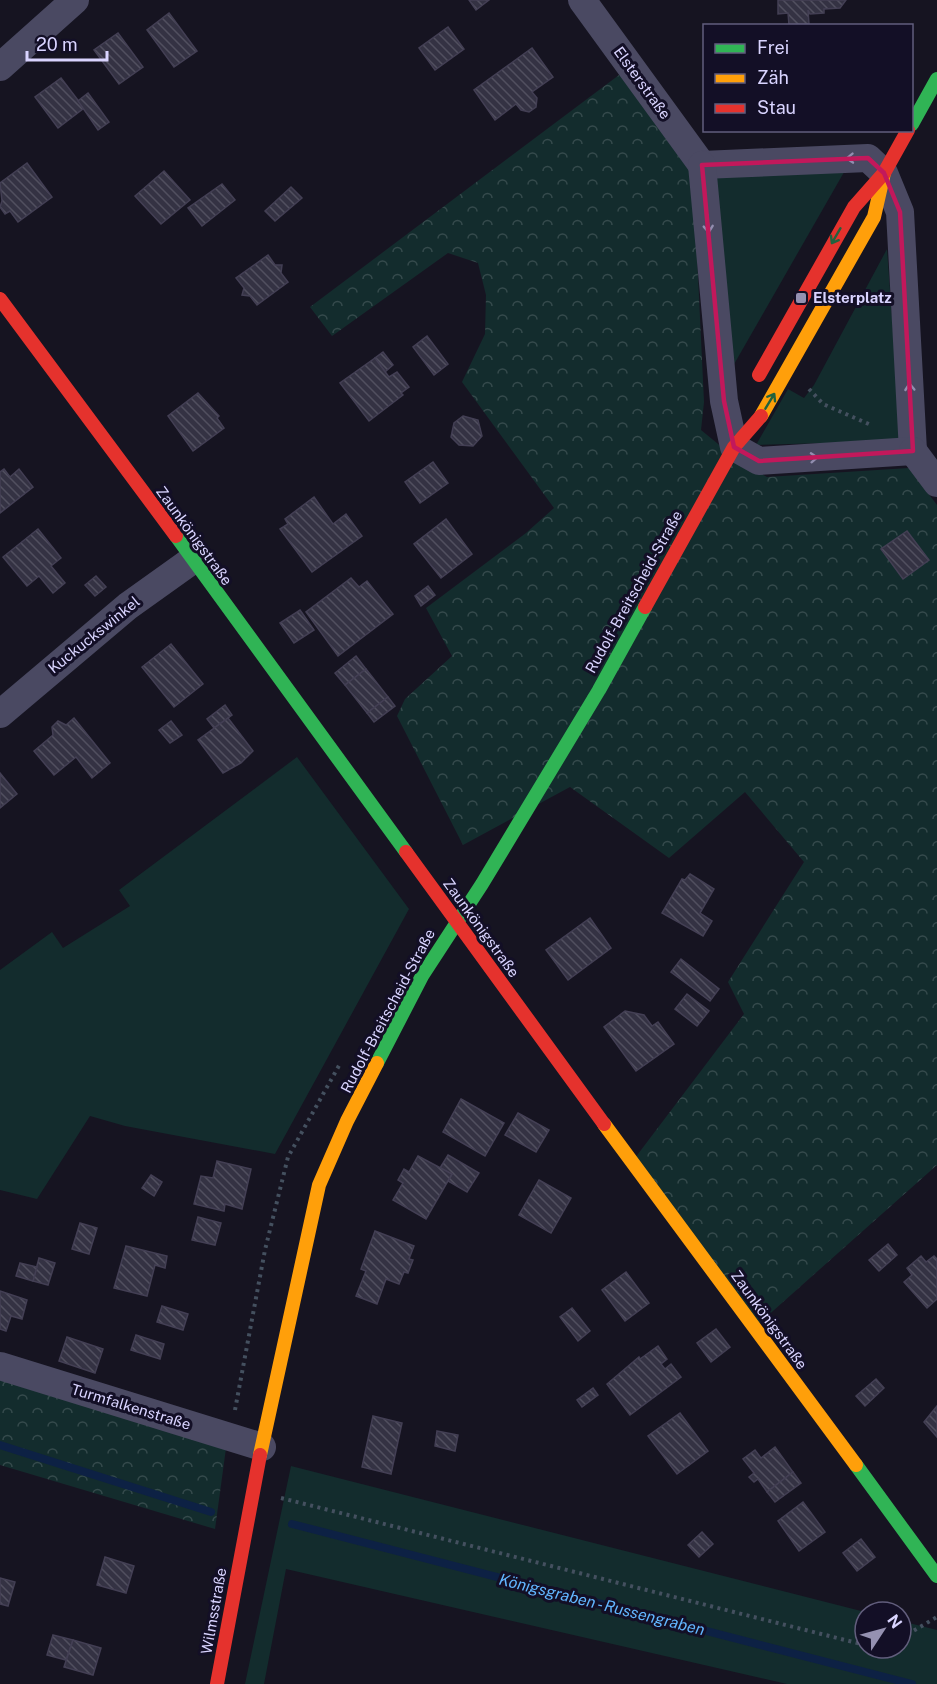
<svg xmlns="http://www.w3.org/2000/svg" width="937" height="1684" viewBox="0 0 937 1684" font-family="'Public Sans',sans-serif">
  <style>
    .green { fill: #132c2d }
    .forest { fill: url(#forest-crowns) }
    .lines { fill: none; stroke-linecap: round; stroke-linejoin: round }
    .stream { stroke: #0d2144; stroke-width: 8 }
    .building { fill: url(#building-back-hatch); stroke: #433f54; stroke-width: 1.5 }
    .path { stroke: #44505f; stroke-width: 4; stroke-dasharray: 3 4.5; stroke-linecap: butt }
    .street { stroke: #4a4962; stroke-width: 28 }
    .fast { stroke: #30b455; stroke-width: 14 }
    .slow { stroke: #ff9f0a; stroke-width: 14 }
    .jam { stroke: #e5322d; stroke-width: 14 }
    .oneway { stroke: #928eb0 }
    .oneway2 { stroke: #22623e }
    .marked { fill: none; stroke: #c2185b; stroke-width: 4.5; stroke-linejoin: round }
    .poi-dot { fill: #9591b1; stroke: #130f26; stroke-width: 2 }
    .labels { text-anchor: middle; stroke-width: 6; stroke-linejoin: round; paint-order: stroke }
    .street-label { font-size: 15px; fill: #d9d4ff; stroke: #130f26 }
    .poi-label { font-size: 15px; font-weight: bold; fill: #d9d4ff; stroke: #130f26; text-anchor: start }
    .water-label { font-size: 16px; font-style: italic; fill: #62b6ff; stroke: #130f26 }
  </style>
  <defs>
    <pattern id="forest-crowns" width="20" height="18" patternUnits="userSpaceOnUse" patternTransform="scale(1.5)"><rect width="20" height="18" fill="#132c2d"/><path d="M2 6a3 3 0 1 1 6 0M12 15a3 3 0 1 1 6 0" fill="none" stroke="#354a4c"/></pattern>
    <pattern id="building-back-hatch" width="6" height="6" patternUnits="userSpaceOnUse" patternTransform="scale(1.5)"><rect width="6" height="6" fill="#343243"/><path d="M-1 5l2 2M0 0l6 6M5-1l2 2" fill="none" stroke="#514f5f"/></pattern>
  </defs>
  <rect width="100%" height="100%" fill="#161421"/>
  <g class="green">
    <polygon points="847,167 729,373 709,173"/>
    <polygon points="887,249 901,441 756,445 788,389 804,398 814,385"/>
    <polygon points="297,757 409,909 275,1154 125,1126 90,1116 37,1199 0,1190 0,970 52,932 63,948 130,906 119,890"/>
    <polygon points="291,1466 865,1612 865,1648 901,1648 901,1621 937,1630 937,1684 787,1684 286,1569 264,1684 245,1684"/>
  </g>
  <g class="forest">
    <polygon points="623,72 693,171 704,402 701,430 740,462 767,477 909,468 937,505 937,1165 756,1326 635,1158 744,1014 728,982 804,862 745,792 669,858 570,787 463,845 397,716 405,699 452,656 426,608 526,533 554,508 462,382 485,334 486,295 478,263 448,253 332,336 310,307"/>
    <polygon points="0,1376 226,1448 215,1529 0,1465"/>
  </g>
  <g class="lines">
    <g class="stream">
      <polyline points="0,1445 211,1512"/>
      <polyline points="292,1524 912,1684"/>
    </g>
  </g>
  <g class="building">
    <polygon points="469,0 489,0 476,10"/>
    <polygon points="778,0 846,0 840,8 824,9 824,13 810,14 808,10 809,24 789,25 788,13 778,14"/>
    <polygon points="169,13 197,51 174,67 147,30"/>
    <polygon points="448,27 464,49 435,70 419,48"/>
    <polygon points="118,33 143,67 119,84 94,50"/>
    <polygon points="532,48 553,77 532,92 537,98 536,107 529,112 521,110 516,104 495,120 474,90"/>
    <polygon points="61,78 84,108 58,128 35,97"/>
    <polygon points="88,93 109,122 98,130 78,101"/>
    <polygon points="27,163 52,197 18,222 10,211 5,214 0,207 2,201 0,183"/>
    <polygon points="164,171 190,200 161,224 135,196"/>
    <polygon points="222,184 235,200 202,226 188,208"/>
    <polygon points="291,187 302,198 275,221 265,211"/>
    <polygon points="268,255 275,265 282,265 281,273 288,282 257,305 250,296 242,295 244,288 236,278"/>
    <polygon points="427,336 448,364 434,375 413,347"/>
    <polygon points="383,352 393,365 385,372 375,358"/>
    <polygon points="375,358 389,377 397,372 409,387 401,393 403,395 369,421 340,383"/>
    <polygon points="198,393 219,416 217,418 224,428 193,451 168,416"/>
    <polygon points="463,416 478,420 482,436 473,446 459,445 451,437 454,423"/>
    <polygon points="433,462 448,483 420,503 405,482"/>
    <polygon points="4,469 10,477 19,469 33,487 0,513 0,472"/>
    <polygon points="314,497 333,524 346,514 362,536 312,572 280,529 288,524 285,519"/>
    <polygon points="446,519 472,554 441,578 414,544"/>
    <polygon points="38,529 61,558 51,566 65,583 53,593 39,576 27,586 3,557"/>
    <polygon points="907,531 929,560 903,579 881,549"/>
    <polygon points="96,576 106,587 95,596 85,585"/>
    <polygon points="351,578 359,587 367,581 393,614 338,656 306,612"/>
    <polygon points="428,586 435,595 421,606 415,596"/>
    <polygon points="300,610 314,630 294,643 280,623"/>
    <polygon points="171,644 203,684 174,707 142,667"/>
    <polygon points="356,656 366,669 345,685 335,673"/>
    <polygon points="366,669 388,697 367,713 345,685"/>
    <polygon points="388,697 395,706 374,722 367,713"/>
    <polygon points="225,705 232,715 214,728 207,719"/>
    <polygon points="74,718 110,763 92,778 76,757 54,775 34,751 53,735 52,727 58,721 66,725"/>
    <polygon points="228,718 253,751 241,763 223,773 198,740"/>
    <polygon points="171,721 182,735 170,743 159,730"/>
    <polygon points="0,773 17,794 0,808"/>
    <polygon points="690,874 714,889 700,913 712,921 703,936 662,913 682,879 685,880"/>
    <polygon points="590,918 611,948 568,980 546,950"/>
    <polygon points="681,959 719,989 710,1001 671,972"/>
    <polygon points="687,994 709,1011 697,1026 675,1009"/>
    <polygon points="625,1011 644,1015 652,1026 658,1022 674,1044 636,1071 604,1027"/>
    <polygon points="461,1099 504,1123 485,1156 443,1132"/>
    <polygon points="518,1113 549,1130 536,1152 505,1135"/>
    <polygon points="448,1155 479,1173 467,1192 448,1181 452,1174 440,1168"/>
    <polygon points="418,1156 452,1174 426,1219 393,1200 403,1183 398,1180 404,1169 409,1172"/>
    <polygon points="217,1161 251,1169 242,1209 225,1204 224,1211 194,1204 201,1176 213,1178"/>
    <polygon points="151,1175 162,1182 154,1196 142,1188"/>
    <polygon points="539,1180 571,1198 551,1233 519,1215"/>
    <polygon points="198,1217 221,1223 215,1245 192,1240"/>
    <polygon points="80,1223 97,1228 89,1254 72,1249"/>
    <polygon points="375,1231 414,1246 409,1259 413,1260 408,1273 404,1272 399,1284 386,1279 377,1304 356,1296 366,1271 361,1269"/>
    <polygon points="888,1244 897,1255 879,1271 869,1260"/>
    <polygon points="126,1246 167,1256 165,1268 155,1265 147,1296 114,1288"/>
    <polygon points="921,1256 926,1262 934,1256 937,1259 937,1299 927,1308 904,1282 912,1275 907,1268"/>
    <polygon points="39,1258 55,1263 48,1285 33,1281"/>
    <polygon points="20,1263 37,1267 33,1281 16,1276"/>
    <polygon points="626,1272 649,1303 625,1321 602,1290"/>
    <polygon points="0,1291 27,1300 22,1319 11,1316 6,1331 0,1329"/>
    <polygon points="162,1306 188,1314 183,1330 157,1322"/>
    <polygon points="572,1308 590,1331 578,1341 560,1317"/>
    <polygon points="716,1329 730,1347 711,1362 697,1343"/>
    <polygon points="136,1335 164,1344 160,1359 131,1350"/>
    <polygon points="67,1337 103,1349 95,1373 59,1361"/>
    <polygon points="658,1346 667,1359 661,1364 665,1369 671,1364 681,1377 630,1415 607,1384 639,1357 640,1359"/>
    <polygon points="876,1379 884,1388 865,1406 856,1396"/>
    <polygon points="593,1388 598,1395 582,1407 577,1400"/>
    <polygon points="937,1406 937,1437 924,1422"/>
    <polygon points="680,1413 708,1451 677,1474 648,1436"/>
    <polygon points="373,1416 402,1423 391,1474 362,1467"/>
    <polygon points="437,1431 458,1435 455,1451 435,1446"/>
    <polygon points="775,1447 793,1472 767,1492 758,1479 754,1482 749,1477 754,1473 743,1459 755,1450 761,1458"/>
    <polygon points="793,1472 801,1483 775,1502 767,1492"/>
    <polygon points="803,1502 825,1532 799,1551 778,1521"/>
    <polygon points="702,1532 713,1544 699,1557 688,1545"/>
    <polygon points="861,1539 875,1557 857,1571 843,1553"/>
    <polygon points="105,1557 134,1566 126,1593 97,1585"/>
    <polygon points="0,1578 15,1582 8,1606 0,1604"/>
    <polygon points="53,1635 73,1640 66,1660 47,1655"/>
    <polygon points="73,1640 101,1648 93,1675 64,1667"/>
  </g>
  <g class="lines">
    <g class="path">
      <polyline points="809,389 823,404 871,425"/>
      <polyline points="235,1410 265,1250 288,1157 341,1062"/>
      <polyline points="281,1498 865,1645"/>
      <polyline points="901,1638 937,1617"/>
      <polyline points="875,1648 885,1648"/>
    </g>
    <g class="street">
      <polyline points="582,0 702,165"/>
      <polyline points="0,67 75,0"/>
      <polyline points="702,165 868,158 884,173 900,212 913,451"/>
      <polyline points="702,165 724,401 734,447 759,461 913,451"/>
      <polyline points="913,451 937,483"/>
      <polyline points="0,714 128,606 191,561"/>
      <polyline points="0,1366 262,1447"/>
    </g>
    <g class="fast">
      <polyline points="912,124 937,79"/>
      <polyline points="176,536 406,852"/>
      <polyline points="377,1063 422,976 482,884 599,690 645,607"/>
      <polyline points="856,1465 937,1576"/>
    </g>
    <g class="slow">
      <polyline points="761,416 874,217 884,173"/>
      <polyline points="604,1124 856,1465"/>
      <polyline points="260,1455 319,1185 347,1121 377,1063"/>
    </g>
    <g class="jam">
      <polyline points="0,299 176,536"/>
      <polyline points="759,375 854,207 884,173 908,130"/>
      <polyline points="645,607 734,447 761,416"/>
      <polyline points="406,852 604,1124"/>
      <polyline points="217,1684 260,1455"/>
    </g>
  </g>
  <defs><path id="oneway-shaft" d="M-6 0H5M1.5-3L5.5 0L1.5 3" fill="none" stroke-width="1.6" stroke-linecap="round" stroke-linejoin="round" transform="scale(1.5)"/></defs>
  <g class="oneway">
    <use href="#oneway-shaft" transform="translate(855 158) rotate(177)"/>
    <use href="#oneway-shaft" transform="translate(708 224) rotate(85)"/>
    <use href="#oneway-shaft" transform="translate(910 392) rotate(-93)"/>
    <use href="#oneway-shaft" transform="translate(809 458) rotate(-4)"/>
  </g>
  <g class="oneway2">
    <use href="#oneway-shaft" transform="translate(836 236) rotate(120)"/>
    <use href="#oneway-shaft" transform="translate(770 401) rotate(-59)"/>
  </g>
  <path class="marked" d="M868 158 884 173 900 212 913 451 759 461 734 447 724 401 702 165Z"/>
  <rect class="poi-dot" x="795" y="292" width="12" height="12" rx="3"/>
  <g class="labels">
    <g class="street-label">
      <text transform="translate(642 83) rotate(54)" y="5">Elsterstraße</text>
      <text transform="translate(194 536) rotate(54)" y="5">Zaunkönigstraße</text>
      <text transform="translate(634 592) rotate(-61)" y="5">Rudolf-Breitscheid-Straße</text>
      <text transform="translate(94 635) rotate(-39)" y="5">Kuckuckswinkel</text>
      <text transform="translate(481 928) rotate(54)" y="5">Zaunkönigstraße</text>
      <text transform="translate(388 1011) rotate(-62)" y="5">Rudolf-Breitscheid-Straße</text>
      <text transform="translate(769 1320) rotate(54)" y="5">Zaunkönigstraße</text>
      <text transform="translate(131 1407) rotate(17)" y="5">Turmfalkenstraße</text>
      <text transform="translate(214 1611) rotate(-80)" y="5">Wilmsstraße</text>
    </g>
    <g class="poi-label">
      <text x="813" y="303">Elsterplatz</text>
    </g>
    <g class="water-label">
      <text transform="translate(602 1604) rotate(14)" y="6">Königsgraben - Russengraben</text>
    </g>
  </g>
  <rect x="703" y="24" width="210" height="108" fill="#130f26" stroke="#625e7d" stroke-width="1.5"/>
  <rect x="715" y="44" width="30" height="9" fill="#30b455" stroke="#625e7d" stroke-width="1.5"/>
  <text x="757" y="54" font-size="18" fill="#d9d4ff">Frei</text>
  <rect x="715" y="74" width="30" height="9" fill="#ff9f0a" stroke="#625e7d" stroke-width="1.5"/>
  <text x="757" y="84" font-size="18" fill="#d9d4ff">Zäh</text>
  <rect x="715" y="104" width="30" height="9" fill="#e5322d" stroke="#625e7d" stroke-width="1.5"/>
  <text x="757" y="114" font-size="18" fill="#d9d4ff">Stau</text>
  <g transform="translate(883 1630) rotate(54)"><circle r="28" fill="#130f26" stroke="#625e7d" stroke-width="1.5"/>
  <path d="M0-4.5L10 22L0 15L-10 22Z" fill="#9591b1"/>
  <text y="-9" font-size="16" font-weight="bold" text-anchor="middle" fill="#d9d4ff">N</text>
  </g>
  <path d="M27 51v9h80v-9" fill="none" stroke="#d9d4ff" stroke-width="3"/>
  <text x="36" y="51" font-size="18" fill="#d9d4ff" stroke="#130f26" stroke-width="4.5" paint-order="stroke">20 m</text>
</svg>
